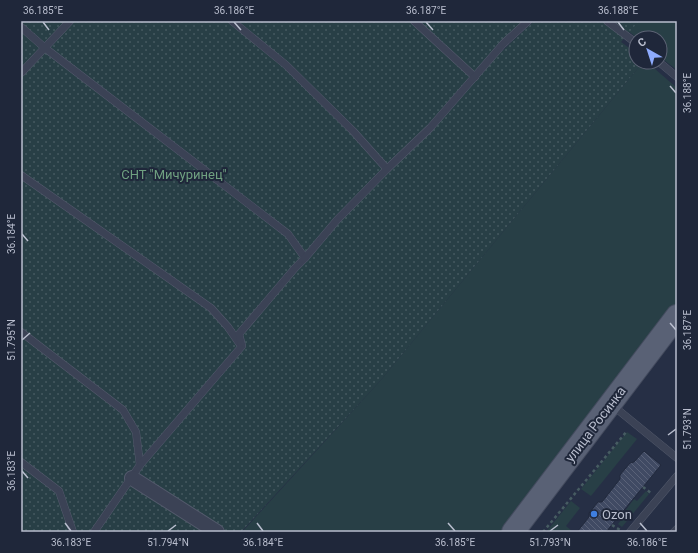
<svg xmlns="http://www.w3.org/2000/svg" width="698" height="553" viewBox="0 0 698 553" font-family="Roboto,sans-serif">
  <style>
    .grass { fill: #283f46 }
    .garden { fill: url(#garden-dots) }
    .building { fill: url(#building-back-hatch); stroke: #21293c }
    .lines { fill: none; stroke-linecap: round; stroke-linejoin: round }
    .service-casing { stroke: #535a6c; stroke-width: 8 }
    .minor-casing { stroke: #535a6c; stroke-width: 16 }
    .primary-casing { stroke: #444b5e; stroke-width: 24 }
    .path { stroke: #475c62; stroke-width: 2.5; stroke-dasharray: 3 3; stroke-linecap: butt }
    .service { stroke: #3b4255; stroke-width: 7 }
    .minor { stroke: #3b4255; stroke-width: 14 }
    .primary { stroke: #596175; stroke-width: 22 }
    .ticks { fill: none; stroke: #b9bece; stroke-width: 1.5 }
    .shop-dot { fill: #3f7fe0; stroke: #1f273a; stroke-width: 1.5 }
    .labels { text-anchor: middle; stroke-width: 4; stroke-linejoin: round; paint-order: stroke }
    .park-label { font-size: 13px; fill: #6fa080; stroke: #1f273a }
    .street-label { font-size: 13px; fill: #b9bece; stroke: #1f273a }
    .poi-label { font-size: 13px; fill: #b9bece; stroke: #1f273a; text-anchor: start }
    .neatline { fill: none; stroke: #b9bece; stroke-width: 1.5 }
    .ticks-label { font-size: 10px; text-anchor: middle; fill: #b9bece }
  </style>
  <defs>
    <pattern id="garden-dots" width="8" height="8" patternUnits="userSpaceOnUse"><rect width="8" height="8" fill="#283f46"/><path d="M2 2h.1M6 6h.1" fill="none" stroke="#455960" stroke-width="1.8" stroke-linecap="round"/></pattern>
    <pattern id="building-back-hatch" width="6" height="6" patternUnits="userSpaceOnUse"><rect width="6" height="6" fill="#404a63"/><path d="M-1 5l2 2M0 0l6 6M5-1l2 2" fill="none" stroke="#5a6278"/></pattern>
  </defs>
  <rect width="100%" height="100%" fill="#262f45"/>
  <g class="grass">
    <polygon points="616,21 677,21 677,70 660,57 660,38 637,38"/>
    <polygon points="643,62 647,62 677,88 677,313 508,532 242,532 380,381"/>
    <polygon points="627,432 637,439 591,496 581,489"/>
    <polygon points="646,491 649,494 622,527 618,524 627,513 625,511 634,499 637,501"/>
    <polygon points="571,501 580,508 566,526 573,532 546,532"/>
  </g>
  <polygon class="garden" points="21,21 528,21 479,73 534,21 639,21 621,42 636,53 636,62 643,62 380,381 241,532 21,532"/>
  <polygon class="building" points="644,451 661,465 643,487 606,532 577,532 589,517 589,513 598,502 602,502 620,479 620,475 630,463 634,462"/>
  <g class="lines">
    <g class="service-casing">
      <g id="service">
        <polyline points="232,21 286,65 353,131 387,169"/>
        <polyline points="414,21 475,77"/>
        <polyline points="607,21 636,43"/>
        <polyline points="21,27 45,48 288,234 305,258"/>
        <polyline points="659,62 677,77"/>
        <polyline points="21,73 70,21"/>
        <polyline points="21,175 211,308 228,327 239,343"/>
        <polyline points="21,332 123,410 136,432 140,465"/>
        <polyline points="612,405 677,458"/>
        <polyline points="21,462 59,491 73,532"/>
        <polyline points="94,532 140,465 242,346 239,334 295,268 305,258 337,220 387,169 430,128 503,44 528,21"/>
        <polyline points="630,532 677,476"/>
        <polyline points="674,532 677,529"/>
      </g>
    </g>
    <g class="minor-casing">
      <polyline id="minor" points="132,478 217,532"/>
    </g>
    <g class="primary-casing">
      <polyline id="primary" points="513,532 677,316"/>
    </g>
    <g class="path">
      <polyline points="643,487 651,493"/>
      <polyline points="612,525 620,530"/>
      <polyline points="543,532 627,431"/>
    </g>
    <use href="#service" class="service"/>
    <use href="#minor" class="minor"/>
    <use href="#primary" class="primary"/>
  </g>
  <path class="ticks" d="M43 22 49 30M234 22 241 30M426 22 433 30M618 22 624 30M670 86 676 93M22 234 28 241M670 323 676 330M22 340 30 333M668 435 676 429M22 471 28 478M65 523 71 531M257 523 263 531M448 523 455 531M640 523 647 531M168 531 176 525M550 531 558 525"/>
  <circle class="shop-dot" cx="594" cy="514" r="4"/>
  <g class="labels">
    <g class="park-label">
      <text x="174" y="179">СНТ "Мичуринец"</text>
    </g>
    <g class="street-label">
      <text transform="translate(595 424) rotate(-53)" y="5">улица Росинка</text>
    </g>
    <g class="poi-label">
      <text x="602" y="519">Ozon</text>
    </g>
  </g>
  <rect width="698" height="553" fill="none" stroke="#1f273a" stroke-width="44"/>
  <g transform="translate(648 50) rotate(321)"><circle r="19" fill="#1f273a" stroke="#5d6375"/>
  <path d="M0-3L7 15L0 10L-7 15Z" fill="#8eabfd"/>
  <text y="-6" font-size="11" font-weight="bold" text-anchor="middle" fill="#b9bece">С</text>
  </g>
  <rect x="22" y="22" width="654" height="509" class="neatline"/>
  <g class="ticks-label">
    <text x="43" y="14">36.185°E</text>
    <text x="234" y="14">36.186°E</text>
    <text x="426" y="14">36.187°E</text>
    <text x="618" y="14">36.188°E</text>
    <text transform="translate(687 93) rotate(-90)" y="4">36.188°E</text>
    <text transform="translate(11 234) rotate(-90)" y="4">36.184°E</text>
    <text transform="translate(687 330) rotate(-90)" y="4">36.187°E</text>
    <text transform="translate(11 340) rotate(-90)" y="4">51.795°N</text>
    <text transform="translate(687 429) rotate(-90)" y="4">51.793°N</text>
    <text transform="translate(11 471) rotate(-90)" y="4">36.183°E</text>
    <text x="71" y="546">36.183°E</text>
    <text x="168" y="546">51.794°N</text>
    <text x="263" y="546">36.184°E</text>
    <text x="455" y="546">36.185°E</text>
    <text x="550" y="546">51.793°N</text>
    <text x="647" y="546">36.186°E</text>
  </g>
</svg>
